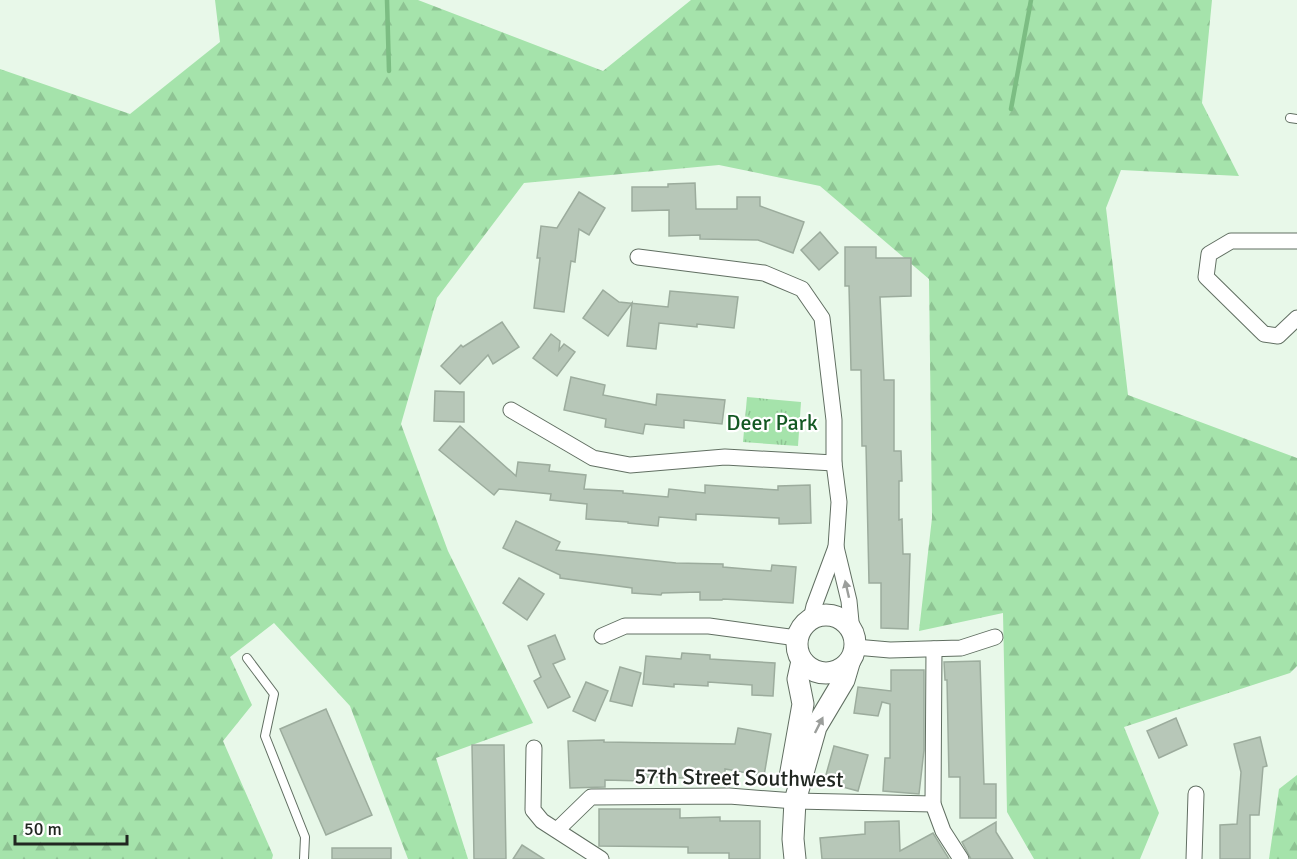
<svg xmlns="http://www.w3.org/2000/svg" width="1297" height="859" viewBox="0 0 1297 859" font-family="Signika,sans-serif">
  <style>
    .grass { fill: url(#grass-tufts) }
    .forest { fill: url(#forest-firs) }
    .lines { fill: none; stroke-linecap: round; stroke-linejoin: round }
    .stream { stroke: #7cbd83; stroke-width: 4.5 }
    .building { fill: #b7c7b8; stroke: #9cac9d; stroke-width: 1.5 }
    .lane-casing { stroke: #616f62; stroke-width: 10 }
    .street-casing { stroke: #616f62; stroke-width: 17 }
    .secondary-casing { stroke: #616f62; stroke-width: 23 }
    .lane { stroke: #fff; stroke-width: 8 }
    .street { stroke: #fff; stroke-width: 15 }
    .secondary { stroke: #fff; stroke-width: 21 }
    .oneway { fill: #9b9e9b }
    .labels { text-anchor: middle; stroke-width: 4.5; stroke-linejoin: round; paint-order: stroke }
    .park-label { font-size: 22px; fill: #135923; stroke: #fff }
    .street-label { font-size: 22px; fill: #212721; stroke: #fff }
  </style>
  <defs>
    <pattern id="grass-tufts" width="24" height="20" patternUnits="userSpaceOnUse" patternTransform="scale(1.5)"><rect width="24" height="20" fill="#a5e3ab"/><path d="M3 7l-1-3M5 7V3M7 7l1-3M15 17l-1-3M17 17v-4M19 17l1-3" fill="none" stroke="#8ec393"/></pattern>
    <pattern id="forest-firs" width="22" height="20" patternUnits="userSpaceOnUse" patternTransform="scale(1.5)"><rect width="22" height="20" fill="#a5e3ab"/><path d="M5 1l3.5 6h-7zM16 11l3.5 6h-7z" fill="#8ec393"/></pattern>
  </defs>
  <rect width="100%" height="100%" fill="#e8f8e9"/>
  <polygon class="grass" points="747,397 801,402 798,446 743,442"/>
  <g class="forest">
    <polygon points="215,0 418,0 603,71 691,0 1212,0 1202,103 1239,176 1121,170 1106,208 1128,395 1297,458 1297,666 1290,673 1124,727 1159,813 1140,859 1034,859 1007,812 1003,613 919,631 932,518 929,279 820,186 719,165 524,183 437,298 401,424 448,551 533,723 436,758 468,859 408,859 350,706 274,623 230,657 252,705 223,741 273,855 272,859 0,859 0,69 130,114 220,42"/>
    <polygon points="1297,775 1297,859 1269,859 1279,789"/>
  </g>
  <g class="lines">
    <g class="stream">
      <polyline points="387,0 389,71"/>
      <polyline points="1011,109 1031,0"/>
    </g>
  </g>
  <g class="building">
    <polygon points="695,183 696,209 737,209 737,197 760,197 760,206 804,222 793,253 758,240 700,239 700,235 669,236 669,210 632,211 632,187 668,187 668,184"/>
    <polygon points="579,192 605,208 589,235 579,229 575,262 571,261 564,312 534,308 540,258 537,258 541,226 557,228"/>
    <polygon points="820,232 838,253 819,270 801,250"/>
    <polygon points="845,247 876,247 876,258 911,258 911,296 880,297 884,380 894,380 894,451 901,451 902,481 899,481 899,520 902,519 903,554 910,554 908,629 881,628 881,583 869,583 866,446 862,446 861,370 851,370 849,286 845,286"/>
    <polygon points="603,290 619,302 668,307 670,291 738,297 734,328 697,324 697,327 659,323 656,349 627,346 632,303 608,336 583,318"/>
    <polygon points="502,322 519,347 493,364 488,355 460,384 441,366 461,345 463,347"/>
    <polygon points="551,334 560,341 559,350 564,344 575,352 557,376 533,358"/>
    <polygon points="571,377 605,385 603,395 656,405 657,394 725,400 722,424 684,420 684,428 645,424 643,434 605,427 606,419 564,410"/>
    <polygon points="435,391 464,392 464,422 434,421"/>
    <polygon points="460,426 516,476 518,462 550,465 549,471 586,475 584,489 623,491 623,493 668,497 669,489 705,493 705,485 778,490 778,486 810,485 811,523 779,524 779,518 696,514 696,520 659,517 658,526 628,523 628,522 586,519 587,504 550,500 551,494 499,489 494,495 439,450"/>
    <polygon points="516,521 560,542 556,550 676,563 723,564 723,567 771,571 772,565 796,567 793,603 723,599 722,600 700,600 700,592 662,593 661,595 632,593 632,588 560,578 560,575 503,548"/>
    <polygon points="519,578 544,594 527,620 503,603"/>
    <polygon points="555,635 565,659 553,664 570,697 548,708 534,681 541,677 528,646"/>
    <polygon points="682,653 710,655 710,659 775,663 773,696 752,695 752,685 708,682 708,686 674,684 674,687 643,684 646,656 681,659"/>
    <polygon points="980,661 984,784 996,784 996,818 960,818 960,777 949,777 947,680 945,680 944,662"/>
    <polygon points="620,667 641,673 632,706 610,701"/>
    <polygon points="891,670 924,670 924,750 919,794 883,791 885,758 890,758 890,704 882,702 878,716 854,713 858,687 891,691"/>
    <polygon points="586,682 608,691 595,721 573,711"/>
    <polygon points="326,709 372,815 326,835 280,729"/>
    <polygon points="1176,718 1187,745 1159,758 1147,731"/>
    <polygon points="738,728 771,734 764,776 725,769 725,779 643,777 643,781 605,780 605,787 570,788 568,741 604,740 604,742 735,744"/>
    <polygon points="1260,737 1267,766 1263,767 1259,815 1250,815 1250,859 1220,859 1220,825 1237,824 1241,772 1234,744"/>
    <polygon points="472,745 504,745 506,859 474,859"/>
    <polygon points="834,746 868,755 858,791 824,782"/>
    <polygon points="599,809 680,809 680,818 720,817 720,821 760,821 760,859 729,859 729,853 688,853 688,847 599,846"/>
    <polygon points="899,821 900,851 933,833 949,859 822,859 820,838 865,834 865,822"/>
    <polygon points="996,822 996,832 1013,859 971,859 962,842"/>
    <polygon points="522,845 544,859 513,859"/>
    <rect x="332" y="848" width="59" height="11"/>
  </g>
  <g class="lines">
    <g class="lane-casing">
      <g id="lane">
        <polyline points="1290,118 1297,119"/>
        <polyline points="247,658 274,694 265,736 305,837 304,859"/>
      </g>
    </g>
    <g class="street-casing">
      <g id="street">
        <polyline points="1297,241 1231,241 1209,254 1206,277 1264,334 1278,336 1297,318"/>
        <polyline points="638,257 764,273 802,289 822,318 834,420 834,463 839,502 836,547 814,606 811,619"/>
        <polyline points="511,410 593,458 630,465 725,457 834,463"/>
        <polyline points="836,547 849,601 852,632"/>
        <polyline points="602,636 625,626 709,626 797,638"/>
        <polyline points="855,647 890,650 961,648 995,637"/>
        <polyline points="934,649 933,804 943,831 961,859"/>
        <polyline points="534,748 533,810 542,821 601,859"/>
        <polyline points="557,830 591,797 729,796 795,801 933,804"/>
        <polyline points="1194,859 1196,794"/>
      </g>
    </g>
    <g class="secondary-casing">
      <g id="secondary">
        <circle cx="826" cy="644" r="29"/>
        <polyline points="790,777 803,704 798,679 802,661"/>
        <polyline points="795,859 793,839 795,801 816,727 844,680 849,663"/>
      </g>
    </g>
    <use href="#lane" class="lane"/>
    <use href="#street" class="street"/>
    <use href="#secondary" class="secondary"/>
  </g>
  <defs><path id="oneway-solid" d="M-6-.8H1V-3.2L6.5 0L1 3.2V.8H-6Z" transform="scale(1.5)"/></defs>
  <g class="oneway">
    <use href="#oneway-solid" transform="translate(847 589) rotate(-103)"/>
    <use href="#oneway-solid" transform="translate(819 725) rotate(-63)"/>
  </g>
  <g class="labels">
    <g class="park-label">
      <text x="772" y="430">Deer Park</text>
    </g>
    <g class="street-label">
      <text transform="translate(739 777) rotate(1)" y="8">57th Street Southwest</text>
    </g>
  </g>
  <path d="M15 835v9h112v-9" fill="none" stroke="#212721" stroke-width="3"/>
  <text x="24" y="835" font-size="18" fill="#212721" stroke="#ffffff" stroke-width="4.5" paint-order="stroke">50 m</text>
</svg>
